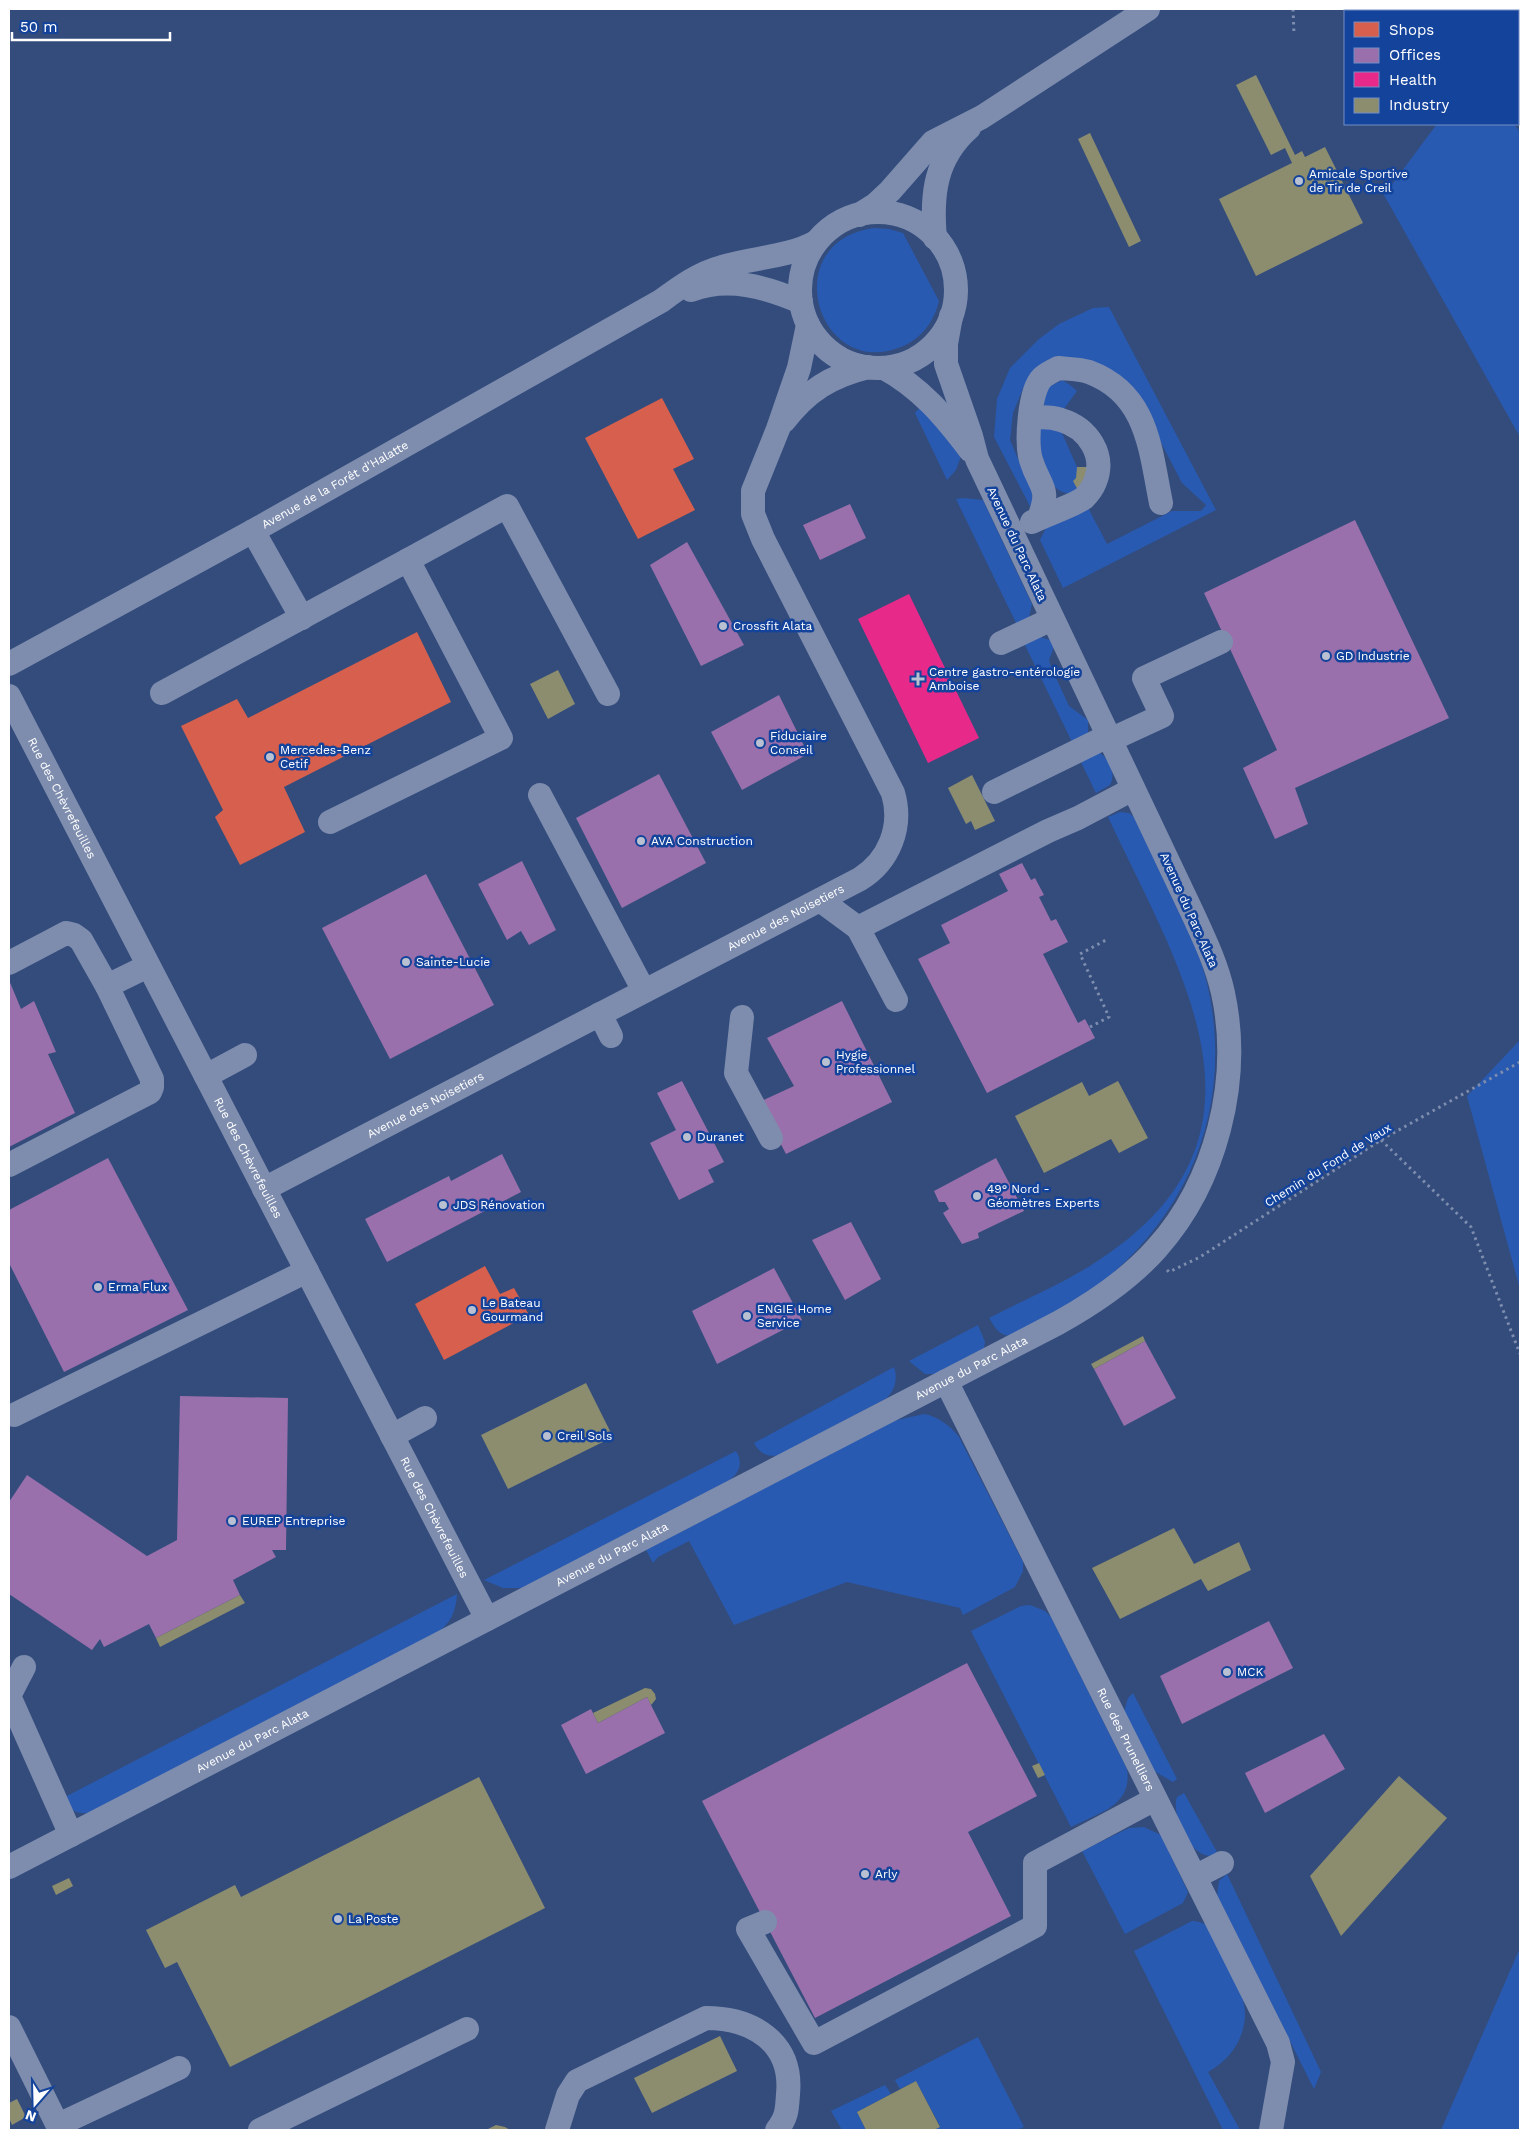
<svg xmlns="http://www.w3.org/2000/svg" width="1529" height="2139" viewBox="0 0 1529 2139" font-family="'Work Sans',sans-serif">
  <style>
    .green { fill: #295ab1 }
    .shops { fill: #d6604d }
    .offices { fill: #9970ab }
    .health { fill: #e7298a }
    .industry { fill: #8c8c6e }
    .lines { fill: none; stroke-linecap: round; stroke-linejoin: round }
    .path { stroke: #7e8dae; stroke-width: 3; stroke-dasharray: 2.5 4; stroke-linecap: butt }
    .minor { stroke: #7e8dae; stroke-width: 24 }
    .poi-dot { fill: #b8c0d1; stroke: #14439b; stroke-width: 2 }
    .labels { text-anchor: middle; stroke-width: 5; stroke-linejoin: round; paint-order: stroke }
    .poi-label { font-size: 12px; fill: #fff; stroke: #14439b; text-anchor: start }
    .street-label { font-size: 12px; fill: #fff; stroke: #14439b }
  </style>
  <rect width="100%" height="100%" fill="#334c7c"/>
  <g class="green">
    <polygon points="1437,124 1514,124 1520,132 1520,437 1384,195"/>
    <path d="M874 228 889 229 903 233 939 301C934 322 921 339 901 347 817 381 776 241 874 228Z"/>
    <polygon points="1109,307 1216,510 1063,588 1040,540 1046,528 1086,504 1107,544 1172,511 1201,511 1206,505 1182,483 1155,431 1090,361 1057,356 1034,373 1024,386 1013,413 1010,440 1033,494 1031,508 994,437 997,399 1010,368 1039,339 1059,324 1093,308"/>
    <polygon points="1062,380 1070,385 1077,391 1063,410 1049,408 1043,404 1043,390"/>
    <polygon points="922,405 961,456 956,470 947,480 915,413"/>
    <path d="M1041 426 1061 431 1077 467 1079 492C1045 502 1041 454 1037 431Z"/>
    <polygon points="963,498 983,500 1032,604 1029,617 1017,625 956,499"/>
    <polygon points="1040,637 1050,640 1054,647 1049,660 1051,667 1069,706 1088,720 1088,733 1073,744 1024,643"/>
    <path d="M1100 753C1110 760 1116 774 1110 785L1096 793 1079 758Z"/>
    <path d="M1120 812 1129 813 1134 817C1148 846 1162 876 1176 906 1187 929 1200 954 1206 979 1235 1096 1195 1208 1101 1283 1073 1304 1040 1319 1010 1336 998 1335 995 1327 989 1318 1025 1299 1065 1283 1099 1260 1289 1136 1181 973 1108 817Z"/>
    <polygon points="1520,1040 1520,1289 1467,1096"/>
    <polygon points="978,1325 985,1342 984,1348 936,1374 925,1374 909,1361"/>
    <path d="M894 1367C898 1379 895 1389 887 1398L780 1455C768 1458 759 1453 754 1443Z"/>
    <path d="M924 1414C937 1416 951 1426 959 1437L1023 1562V1571L1015 1587 963 1615 960 1608 847 1582 734 1625 689 1541 658 1557 653 1563 646 1550 893 1421Z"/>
    <path d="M736 1451C743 1462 740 1472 730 1480L523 1588H503L484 1580Z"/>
    <path d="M457 1594C456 1611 451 1623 437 1633L91 1813C76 1814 70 1811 61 1799Z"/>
    <path d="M1030 1605 1045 1611 1051 1617 1127 1769C1133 1806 1098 1813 1071 1827L971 1631 1021 1606Z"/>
    <polygon points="1133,1693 1177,1779 1173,1782 1154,1771 1124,1712 1128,1698"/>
    <path d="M1184 1793 1217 1852 1210 1856C1189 1855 1171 1815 1177 1797Z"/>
    <polygon points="1144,1827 1161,1835 1188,1892 1183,1903 1125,1934 1082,1851 1129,1828"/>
    <polygon points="1227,1874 1321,2072 1314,2089 1217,1896 1219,1881"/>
    <path d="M1192 1921C1198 1921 1205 1923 1209 1928 1213 1934 1216 1943 1219 1949 1229 1969 1246 1993 1245 2017 1243 2042 1229 2060 1208 2072L1240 2130H1223L1134 1951Z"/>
    <polygon points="1520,1948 1520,2130 1441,2130"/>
    <polygon points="978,2037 1024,2127 1017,2130 934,2130 940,2126 916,2081 900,2089 895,2080"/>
    <polygon points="885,2085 891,2094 857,2112 866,2130 842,2130 831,2111"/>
  </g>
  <g class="shops">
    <polygon points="662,398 694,459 673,469 695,510 638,539 585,438"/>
    <polygon points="417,632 451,702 284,787 305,832 240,865 215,817 223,810 181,726 237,699 248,718"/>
    <polygon points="485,1266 500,1294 514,1288 529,1315 444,1360 415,1304"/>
  </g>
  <g class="offices">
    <polygon points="850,504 866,538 820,560 803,525"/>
    <polygon points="1355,520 1449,718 1295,788 1308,824 1275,839 1243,768 1277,750 1204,593"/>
    <polygon points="687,542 744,645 701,666 650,565"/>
    <polygon points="779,695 808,754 742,790 711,732"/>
    <polygon points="659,774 706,863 622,908 576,818"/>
    <polygon points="522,861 556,930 529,945 521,931 507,940 478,884"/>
    <polygon points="1022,863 1031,880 1035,878 1044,895 1039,897 1051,921 1056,919 1068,942 1043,954 1078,1023 1085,1019 1095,1038 987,1093 918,959 950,943 941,925 1008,891 999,874"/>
    <polygon points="426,874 494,1005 390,1059 322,928"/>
    <polygon points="9,980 21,1009 34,1001 56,1052 48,1054 75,1113 9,1147"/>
    <polygon points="842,1001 892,1102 786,1154 759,1102 794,1086 767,1038"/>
    <polygon points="682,1081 724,1162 708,1170 714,1182 679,1200 650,1143 676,1130 657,1093"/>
    <polygon points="502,1154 521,1192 387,1262 365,1219 449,1176 451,1181"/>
    <polygon points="108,1158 188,1310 64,1372 9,1263 9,1210"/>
    <polygon points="996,1158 1024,1211 978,1233 979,1238 962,1244 943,1213 949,1209 945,1202 939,1202 934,1191"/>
    <polygon points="851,1222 881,1279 845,1300 812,1240"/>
    <polygon points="774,1268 802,1320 717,1364 692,1311"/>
    <polygon points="1145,1341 1176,1398 1124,1426 1094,1369"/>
    <polygon points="180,1396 288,1398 286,1550 272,1550 276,1557 233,1580 240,1595 156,1638 149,1624 104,1647 100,1639 92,1650 9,1594 9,1502 27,1475 147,1556 177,1540"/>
    <polygon points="1269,1621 1293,1668 1182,1724 1160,1676"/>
    <polygon points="967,1663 1037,1796 968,1832 1011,1916 815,2018 702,1801"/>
    <polygon points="647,1697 665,1733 586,1774 561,1725 591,1709 598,1723"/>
    <polygon points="1324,1734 1345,1769 1265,1813 1245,1773"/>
  </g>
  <polygon class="health" points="909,594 979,738 928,763 858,619"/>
  <g class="industry">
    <polygon points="1256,75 1295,155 1302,151 1305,157 1325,147 1363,223 1256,276 1219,199 1292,163 1285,148 1271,155 1236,85"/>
    <polygon points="1090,133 1141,241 1129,247 1078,139"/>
    <polygon points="1077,467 1087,467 1086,478 1079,492 1073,481 1076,478"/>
    <polygon points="558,670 575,704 548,719 530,684"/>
    <polygon points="972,775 995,821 975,830 971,821 966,824 948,788"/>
    <polygon points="1118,1081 1148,1138 1119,1153 1111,1139 1044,1173 1015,1116 1082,1082 1089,1096"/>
    <polygon points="1143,1336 1145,1341 1094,1369 1091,1364"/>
    <polygon points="586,1383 613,1437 508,1489 481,1435"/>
    <polygon points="1174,1528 1194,1564 1239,1542 1251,1570 1208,1591 1201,1579 1120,1619 1092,1568"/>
    <polygon points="240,1595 245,1603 160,1647 156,1638"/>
    <polygon points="645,1688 651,1689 655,1694 656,1699 652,1704 651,1705 647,1697 598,1723 593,1713"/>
    <polygon points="1039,1763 1045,1775 1038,1778 1032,1766"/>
    <polygon points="1399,1776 1447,1818 1341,1936 1310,1876"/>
    <polygon points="479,1777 545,1908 230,2067 177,1962 165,1968 146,1930 235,1885 241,1897"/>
    <polygon points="69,1878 73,1886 56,1895 52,1886"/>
    <polygon points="720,2036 737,2071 652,2113 634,2078"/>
    <polygon points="916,2081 940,2127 934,2130 866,2130 857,2112"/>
    <polygon points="17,2099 26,2117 12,2125 9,2118 9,2103"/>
    <polygon points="496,2125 505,2127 510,2130 486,2130"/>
  </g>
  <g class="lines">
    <g class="path">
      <polyline points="1293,9 1294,34"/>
      <polyline points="1090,1027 1109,1017 1080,954 1106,940"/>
      <polyline points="1381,1140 1471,1227 1520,1354"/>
      <polyline points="1167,1270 1169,1272 1200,1257 1381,1140 1520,1062"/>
    </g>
    <g class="minor">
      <circle cx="878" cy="290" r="78"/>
      <polyline points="859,215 875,205 890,191 933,142 982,117 1148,9"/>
      <path d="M935 238C931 195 935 158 969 128"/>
      <path d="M691 290C728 276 766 287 801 302"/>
      <path d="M884 368C921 388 945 417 970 450"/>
      <path d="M1031 418C1040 417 1052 417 1061 420 1088 428 1106 455 1095 482 1093 487 1088 494 1084 498 1073 506 1045 515 1032 522"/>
      <path d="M784 421C807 391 831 376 868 367"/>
      <path d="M1039 518C1051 486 1040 489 1031 460 1026 443 1029 391 1042 378 1046 374 1053 371 1058 368 1068 369 1080 369 1089 372 1148 394 1150 449 1161 503"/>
      <polyline points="253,531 302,618"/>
      <polyline points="408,560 507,506 608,694"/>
      <polyline points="1001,643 1052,619"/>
      <path id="s1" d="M9 664 253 531 661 301C680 287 699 273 722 267 754 257 786 258 816 242"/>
      <polyline points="162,693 408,560 501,738 330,822"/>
      <path id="s2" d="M9 696 487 1619"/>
      <polyline points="1110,740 1162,716 1144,678 1221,642"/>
      <polyline points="994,792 1108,736"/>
      <polyline points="540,795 644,991"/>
      <polyline points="820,900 858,928 1048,831 1078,818 1133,789"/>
      <polyline points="858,928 896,1000"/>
      <polyline points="9,963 66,933 74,935 81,940 107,986 152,1079 152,1087 150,1092 9,1165"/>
      <polyline points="107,986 148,966"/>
      <polyline points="600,1014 611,1036"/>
      <polyline points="742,1017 736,1073 771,1138"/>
      <polyline points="206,1076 245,1055"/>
      <path id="s3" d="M264 1189 860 879C889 861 903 827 893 793L763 539 753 514V491L778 429 799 368 808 325"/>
      <path id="s4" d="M946 1381 1278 2043 1283 2062 1271 2130"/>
      <polyline points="14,1415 307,1271"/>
      <polyline points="392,1436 425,1418"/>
      <polyline points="24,1667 9,1696 71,1835"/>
      <path id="s5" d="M9 1867 1058 1323C1094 1303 1129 1280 1157 1248 1216 1182 1242 1080 1223 993 1217 965 1204 938 1192 912L977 459 971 436 946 364V344L951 316"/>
      <polyline points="1195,1877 1222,1863"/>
      <polyline points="765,1922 748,1929 814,2043 1035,1926 1035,1863 1155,1799"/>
      <polyline points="9,2027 60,2130"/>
      <polyline points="58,2125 179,2068"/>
      <polyline points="260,2130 467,2029"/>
      <path d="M557 2130 568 2095 577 2081 706 2018C752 2018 793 2042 788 2094 787 2110 787 2117 777 2130"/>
    </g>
  </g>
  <g class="poi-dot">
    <circle cx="1299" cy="181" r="5"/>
    <circle cx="723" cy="626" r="5"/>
    <circle cx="1326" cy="656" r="5"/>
    <path d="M915.5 671.5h5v5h5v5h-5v5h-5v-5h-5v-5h5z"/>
    <circle cx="760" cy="743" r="5"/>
    <circle cx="270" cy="757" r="5"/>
    <circle cx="641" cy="841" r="5"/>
    <circle cx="406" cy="962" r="5"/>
    <circle cx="826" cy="1062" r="5"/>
    <circle cx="687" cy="1137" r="5"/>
    <circle cx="977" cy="1196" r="5"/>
    <circle cx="443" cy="1205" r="5"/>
    <circle cx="98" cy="1287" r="5"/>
    <circle cx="472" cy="1310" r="5"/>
    <circle cx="747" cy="1316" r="5"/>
    <circle cx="547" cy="1436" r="5"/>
    <circle cx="232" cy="1521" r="5"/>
    <circle cx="1227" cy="1672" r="5"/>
    <circle cx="865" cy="1874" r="5"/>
    <circle cx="338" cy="1919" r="5"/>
  </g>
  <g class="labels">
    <g class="poi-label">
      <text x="1309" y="178">Amicale Sportive<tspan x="1309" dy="14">de Tir de Creil</tspan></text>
      <text x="733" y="630">Crossfit Alata</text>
      <text x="1336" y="660">GD Industrie</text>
      <text x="929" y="676">Centre gastro-entérologie<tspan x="929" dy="14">Amboise</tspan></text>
      <text x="770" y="740">Fiduciaire<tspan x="770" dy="14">Conseil</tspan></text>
      <text x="280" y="754">Mercedes-Benz<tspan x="280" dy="14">Cetif</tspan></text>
      <text x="651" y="845">AVA Construction</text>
      <text x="416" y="966">Sainte-Lucie</text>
      <text x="836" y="1059">Hygie<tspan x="836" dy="14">Professionnel</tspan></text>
      <text x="697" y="1141">Duranet</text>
      <text x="987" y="1193">49° Nord -<tspan x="987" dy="14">Géomètres Experts</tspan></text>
      <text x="453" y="1209">JDS Rénovation</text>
      <text x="108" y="1291">Erma Flux</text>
      <text x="482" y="1307">Le Bateau<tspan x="482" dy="14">Gourmand</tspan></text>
      <text x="757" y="1313">ENGIE Home<tspan x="757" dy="14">Service</tspan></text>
      <text x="557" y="1440">Creil Sols</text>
      <text x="242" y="1525">EUREP Entreprise</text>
      <text x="1237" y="1676">MCK</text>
      <text x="875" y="1878">Arly</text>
      <text x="348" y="1923">La Poste</text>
    </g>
    <g class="street-label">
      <text dy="4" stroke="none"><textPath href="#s1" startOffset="372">Avenue de la Forêt d'Halatte</textPath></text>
      <text transform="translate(1017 544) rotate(65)" y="4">Avenue du Parc Alata</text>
      <text dy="4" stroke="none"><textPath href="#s2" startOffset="115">Rue des Chèvrefeuilles</textPath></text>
      <text transform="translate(1189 910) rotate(66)" y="4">Avenue du Parc Alata</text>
      <text dy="4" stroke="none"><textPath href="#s3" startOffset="588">Avenue des Noisetiers</textPath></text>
      <text dy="4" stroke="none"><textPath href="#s3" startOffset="182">Avenue des Noisetiers</textPath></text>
      <text dy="4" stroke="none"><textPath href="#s2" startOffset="520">Rue des Chèvrefeuilles</textPath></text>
      <text transform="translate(1328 1165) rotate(-32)" y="4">Chemin du Fond de Vaux</text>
      <text dy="4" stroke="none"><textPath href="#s5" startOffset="1084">Avenue du Parc Alata</textPath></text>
      <text dy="4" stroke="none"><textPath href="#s2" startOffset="925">Rue des Chèvrefeuilles</textPath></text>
      <text dy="4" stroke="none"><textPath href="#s5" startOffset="679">Avenue du Parc Alata</textPath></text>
      <text dy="4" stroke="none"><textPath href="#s4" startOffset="401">Rue des Prunelliers</textPath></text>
      <text dy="4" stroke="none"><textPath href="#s5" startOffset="274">Avenue du Parc Alata</textPath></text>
    </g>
  </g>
  <rect width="1529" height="2139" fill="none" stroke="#ffffff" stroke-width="20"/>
  <rect x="1344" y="10" width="175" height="115" fill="#14439b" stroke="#728ec3"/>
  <rect x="1354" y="22" width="25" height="15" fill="#d6604d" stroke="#728ec3"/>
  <text x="1389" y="35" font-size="15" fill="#ffffff">Shops</text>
  <rect x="1354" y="48" width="25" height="15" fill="#9970ab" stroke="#728ec3"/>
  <text x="1389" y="60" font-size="15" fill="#ffffff">Offices</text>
  <rect x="1354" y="72" width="25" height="15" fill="#e7298a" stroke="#728ec3"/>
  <text x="1389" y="85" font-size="15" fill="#ffffff">Health</text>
  <rect x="1354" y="98" width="25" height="15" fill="#8c8c6e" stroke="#728ec3"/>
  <text x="1389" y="110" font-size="15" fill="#ffffff">Industry</text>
  <g transform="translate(35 2104) rotate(200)" stroke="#14439b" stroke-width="4" paint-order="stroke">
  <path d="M0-4L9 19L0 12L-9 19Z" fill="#ffffff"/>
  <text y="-8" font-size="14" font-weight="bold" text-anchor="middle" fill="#ffffff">N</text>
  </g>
  <path d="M12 32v8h158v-8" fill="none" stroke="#ffffff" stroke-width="2.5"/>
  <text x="20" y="32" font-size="15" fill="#ffffff" stroke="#14439b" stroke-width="4" paint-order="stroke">50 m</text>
</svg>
